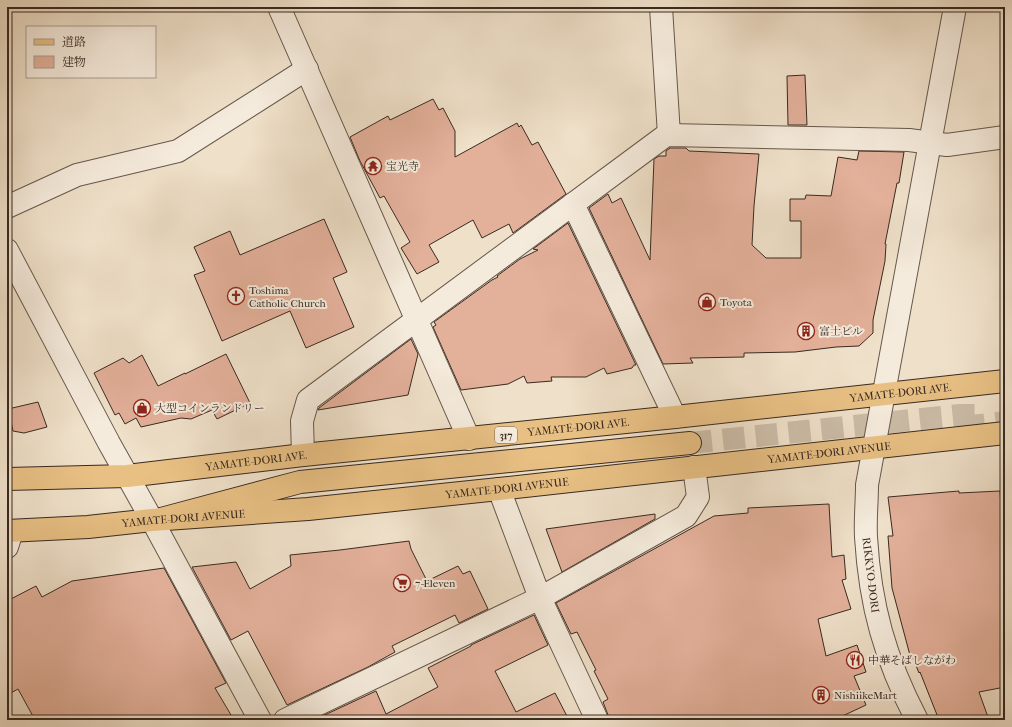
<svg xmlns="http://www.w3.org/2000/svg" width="1012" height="727" viewBox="0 0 1012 727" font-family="'IM FELL French Canon','Noto Serif JP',serif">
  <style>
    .building { fill: #e3b09a; stroke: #392a21 }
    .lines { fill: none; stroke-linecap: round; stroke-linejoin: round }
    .highway-tunnel { stroke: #cbbca7; stroke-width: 22; stroke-dasharray: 22 11; stroke-linecap: butt }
    .minor-casing { stroke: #66584b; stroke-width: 24 }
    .major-casing { stroke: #392a21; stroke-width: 24 }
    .highway-casing { stroke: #392a21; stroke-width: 24 }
    .minor { stroke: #f5ebdc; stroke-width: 22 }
    .major { stroke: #e8c084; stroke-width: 22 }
    .highway { stroke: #e8c084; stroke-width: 22 }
    .labels { text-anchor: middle; stroke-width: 4; stroke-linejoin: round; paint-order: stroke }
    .shield { fill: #f5ebdc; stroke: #716459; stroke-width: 1 }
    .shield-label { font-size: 10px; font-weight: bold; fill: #392a21 }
    .poi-label { font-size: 11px; fill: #392a21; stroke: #f5ebdc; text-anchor: start }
    .street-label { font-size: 11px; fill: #392a21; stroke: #f5ebdc }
  </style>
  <rect width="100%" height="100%" fill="#efe0c9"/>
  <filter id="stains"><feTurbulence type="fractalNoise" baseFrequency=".005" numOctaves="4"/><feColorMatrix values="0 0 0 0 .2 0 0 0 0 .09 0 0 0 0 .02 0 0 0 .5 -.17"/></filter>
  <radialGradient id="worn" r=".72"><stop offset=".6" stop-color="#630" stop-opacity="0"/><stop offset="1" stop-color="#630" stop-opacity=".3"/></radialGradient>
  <g class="building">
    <polygon points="805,75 807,125 788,125 787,76"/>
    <polygon points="433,99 439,110 443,108 455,131 455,157 517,123 519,127 521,125 532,145 538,142 566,194 513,233 509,224 482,238 473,220 429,245 439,262 417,274 401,248 410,242 384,196 380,198 360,161 350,137 388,116 390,120"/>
    <polygon points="670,148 686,148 689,151 759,154 754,206 752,245 766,258 801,258 801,221 790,221 790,199 805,199 806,195 831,196 838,157 857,160 859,151 904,152 899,183 897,183 885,244 886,244 885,261 873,320 873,333 859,346 836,347 795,352 744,353 744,357 690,358 693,363 663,364 589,208 608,194 612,203 621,198 650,260 654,159 659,156 666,156 666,151"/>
    <polygon points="324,219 347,272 333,278 354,327 306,348 290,311 222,341 194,275 205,271 194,247 230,231 240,255"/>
    <polygon points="568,223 636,365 634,365 632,368 607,374 604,368 586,377 551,377 552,381 527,383 524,376 508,384 461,390 433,327 436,325 434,322 492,280 498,277 497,276 520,259 538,250 533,249"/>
    <polygon points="411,339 418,354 408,395 318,410 319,408"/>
    <polygon points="226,354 250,403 217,419 212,410 191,419 181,418 141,427 136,418 125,424 119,413 115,415 94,373 123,358 129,363 142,355 158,386 185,373 185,374"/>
    <polygon points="38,402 47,427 24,433 13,431 8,409"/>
    <polygon points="959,491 959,493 1000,491 1003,540 1005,540 1005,687 979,692 989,720 939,720 920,672 919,673 913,658 911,659 892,588 888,536 893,536 888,497"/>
    <polygon points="829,504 832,557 844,555 846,579 842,580 851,609 818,619 826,656 857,645 866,672 854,676 866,705 834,720 610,720 603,702 608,699 594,671 596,670 577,632 571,634 556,603 714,516 748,513 748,508"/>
    <polygon points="655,514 655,519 562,572 546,529"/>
    <polygon points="409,541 411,549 427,581 458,566 463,574 470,571 488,609 459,623 455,615 392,646 395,652 368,667 287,705 248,631 231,640 192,567 236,562 250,589 291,566 290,555 340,550"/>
    <polygon points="164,568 226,683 215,688 234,720 35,720 18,689 7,695 7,601 36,586 42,597 72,581"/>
    <polygon points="534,615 548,645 495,671 516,712 555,693 569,720 314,720 376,691 386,714 438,687 428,668 471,646 471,645"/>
  </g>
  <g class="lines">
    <g class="highway-tunnel">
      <polyline points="963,427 1005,422"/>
      <polyline points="690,443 960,415 982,415"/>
    </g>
    <g class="minor-casing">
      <g id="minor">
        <polyline points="279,7 469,439"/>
        <polyline points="661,7 669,135"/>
        <polyline points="573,204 675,417"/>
        <polyline points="7,207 77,175 178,151 307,69"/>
        <polyline points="7,250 109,443 152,520 260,720"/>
        <polyline points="303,455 302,421 308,400 665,136 669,135 909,140 947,145 1005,137"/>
        <polyline points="499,489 540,598 597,720"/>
        <polyline points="7,547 12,531"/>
        <polyline points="285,720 540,598 686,516 698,497 694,467"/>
        <path d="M917 720C885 659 870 605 866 537 865 520 867 502 867 485L955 7"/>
      </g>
    </g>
    <g class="major-casing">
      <g id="major">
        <path id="s1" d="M7 479 127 476 303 455 675 417 1005 381"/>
        <path id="s2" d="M7 531 88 527 152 520 308 509 499 489 1005 433"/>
      </g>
    </g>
    <g class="highway-casing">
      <polyline id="highway" points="161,519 300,482 690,443"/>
    </g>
    <use href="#minor" class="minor"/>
    <use href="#major" class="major"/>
    <use href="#highway" class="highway"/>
  </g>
  <defs>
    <g id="temple-ring" transform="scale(0.9)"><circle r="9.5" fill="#f5ebdc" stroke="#8f2418" stroke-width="1.5"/><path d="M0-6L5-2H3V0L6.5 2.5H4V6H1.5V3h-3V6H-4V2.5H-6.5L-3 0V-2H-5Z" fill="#8f2418"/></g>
    <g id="church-ring" transform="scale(0.9)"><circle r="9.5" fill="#f5ebdc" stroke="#8f2418" stroke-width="1.5"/><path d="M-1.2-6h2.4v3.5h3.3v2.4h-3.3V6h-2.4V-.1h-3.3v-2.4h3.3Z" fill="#8f2418"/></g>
    <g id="shop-ring" transform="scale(0.9)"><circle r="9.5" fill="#f5ebdc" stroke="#8f2418" stroke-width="1.5"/><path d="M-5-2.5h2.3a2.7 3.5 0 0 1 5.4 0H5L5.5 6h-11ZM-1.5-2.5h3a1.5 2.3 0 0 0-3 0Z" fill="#8f2418"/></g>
    <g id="building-ring" transform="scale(0.9)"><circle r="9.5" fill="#f5ebdc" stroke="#8f2418" stroke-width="1.5"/><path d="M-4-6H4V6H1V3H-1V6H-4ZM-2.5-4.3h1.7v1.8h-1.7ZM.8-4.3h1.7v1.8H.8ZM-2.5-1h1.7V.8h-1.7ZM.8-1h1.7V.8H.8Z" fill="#8f2418"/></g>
    <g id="supermarket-ring" transform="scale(0.9)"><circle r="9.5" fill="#f5ebdc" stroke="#8f2418" stroke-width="1.5"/><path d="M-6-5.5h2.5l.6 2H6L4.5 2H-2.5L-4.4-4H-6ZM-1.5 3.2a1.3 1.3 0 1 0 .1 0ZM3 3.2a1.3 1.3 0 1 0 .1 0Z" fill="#8f2418"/></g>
    <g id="restaurant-ring" transform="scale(0.9)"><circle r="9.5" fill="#f5ebdc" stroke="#8f2418" stroke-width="1.5"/><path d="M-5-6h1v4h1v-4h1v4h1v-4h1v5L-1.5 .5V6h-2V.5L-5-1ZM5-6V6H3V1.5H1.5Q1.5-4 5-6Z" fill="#8f2418"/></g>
  </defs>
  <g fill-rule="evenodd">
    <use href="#temple-ring" x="373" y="166"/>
    <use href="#church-ring" x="236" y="296"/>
    <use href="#shop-ring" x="707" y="302"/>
    <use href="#building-ring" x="806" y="331"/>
    <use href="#shop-ring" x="142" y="408"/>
    <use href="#supermarket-ring" x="402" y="583"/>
    <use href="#restaurant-ring" x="855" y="660"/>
    <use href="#building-ring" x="821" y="695"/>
  </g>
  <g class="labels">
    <rect class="shield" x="495" y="427" width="22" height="16" rx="3"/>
    <g class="shield-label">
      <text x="506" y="439">317</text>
    </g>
    <g class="poi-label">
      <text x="386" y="170">宝光寺</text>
      <text x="249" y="294">Toshima<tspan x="249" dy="13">Catholic Church</tspan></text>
      <text x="720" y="306">Toyota</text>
      <text x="819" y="335">富士ビル</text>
      <text x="155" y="412">大型コインランドリー</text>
      <text x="415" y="587">7-Eleven</text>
      <text x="868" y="664">中華そばしながわ</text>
      <text x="834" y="699">NishiikeMart</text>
    </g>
    <g class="street-label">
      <text dy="4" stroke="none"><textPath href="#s1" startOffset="898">YAMATE-DORI AVE.</textPath></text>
      <text dy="4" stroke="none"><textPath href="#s1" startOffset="574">YAMATE-DORI AVE.</textPath></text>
      <text dy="4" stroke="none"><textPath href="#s2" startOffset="826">YAMATE-DORI AVENUE</textPath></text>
      <text dy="4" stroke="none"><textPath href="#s1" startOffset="250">YAMATE-DORI AVE.</textPath></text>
      <text dy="4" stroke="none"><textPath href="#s2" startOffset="502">YAMATE-DORI AVENUE</textPath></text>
      <text dy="4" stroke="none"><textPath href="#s2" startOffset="177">YAMATE-DORI AVENUE</textPath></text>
      <text transform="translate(871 575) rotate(83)" y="4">RIKKYO-DORI</text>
    </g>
  </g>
  <rect width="1012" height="727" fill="none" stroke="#efe0c9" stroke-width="24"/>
  <rect x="8" y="8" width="996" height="711" fill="none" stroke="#392a21" stroke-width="2"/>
  <rect x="12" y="12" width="988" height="703" fill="none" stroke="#392a21"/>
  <rect x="26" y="26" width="130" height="52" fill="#f5ebdc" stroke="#aa9e91"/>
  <rect x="34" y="39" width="20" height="6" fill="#e8c084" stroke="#aa9e91"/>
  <text x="62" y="46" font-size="12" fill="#392a21">道路</text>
  <rect x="34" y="56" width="20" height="12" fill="#e3b09a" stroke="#aa9e91"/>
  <text x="62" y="66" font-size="12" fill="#392a21">建物</text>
  <rect width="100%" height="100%" filter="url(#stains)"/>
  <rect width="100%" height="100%" fill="url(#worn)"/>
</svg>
